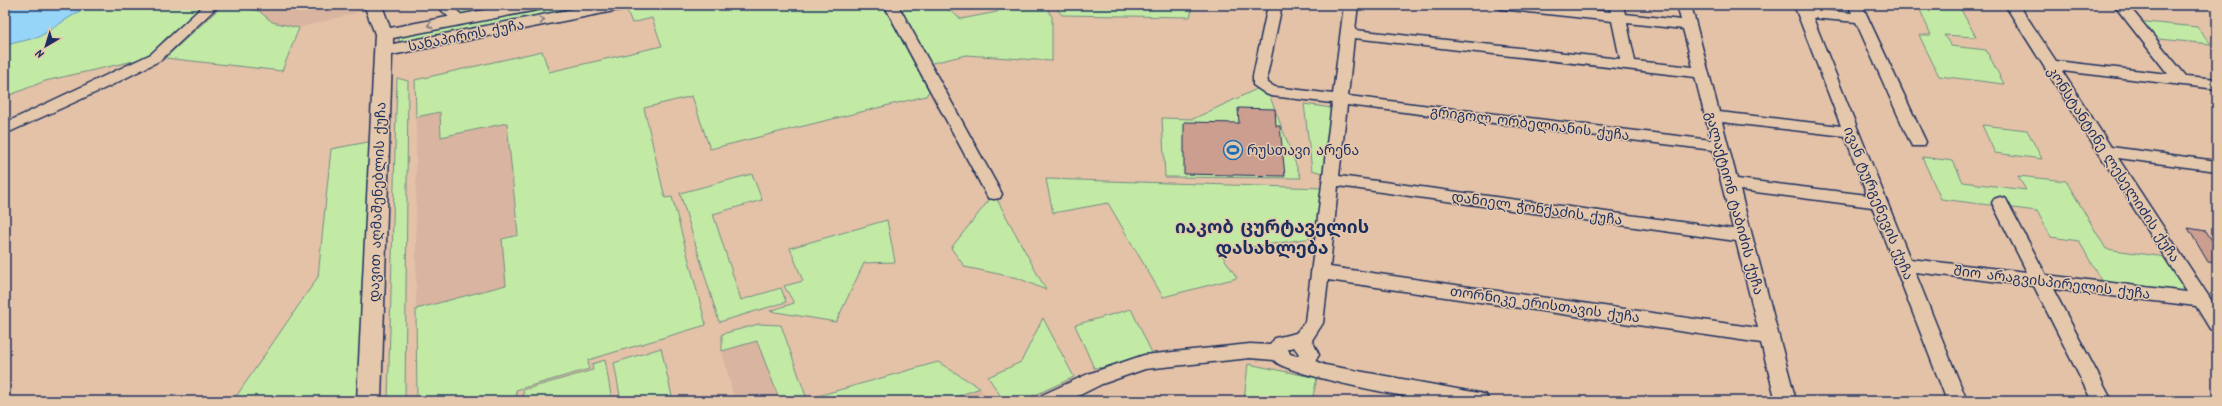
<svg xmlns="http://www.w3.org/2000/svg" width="2222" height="406" viewBox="0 0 2222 406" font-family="Kalam,'Noto Sans Georgian',sans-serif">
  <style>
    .built { fill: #d9b4a0 }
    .green { fill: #c3eaa5; stroke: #6f8c82 }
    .water { fill: #96d5f7; stroke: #6593ba }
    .building { fill: #cc9e90; stroke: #1b2f5e }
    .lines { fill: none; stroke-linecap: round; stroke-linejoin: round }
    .minor-casing { stroke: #1b2f5e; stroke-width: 3 }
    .major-casing { stroke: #1b2f5e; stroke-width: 3 }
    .minor { fill: #e5c8ac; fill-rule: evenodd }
    .major { fill: #e5c8ac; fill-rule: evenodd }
    .oneway { stroke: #767481 }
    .labels { text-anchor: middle; stroke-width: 3; stroke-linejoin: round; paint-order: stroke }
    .street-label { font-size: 14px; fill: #1b2f5e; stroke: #e5c8ac }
    .poi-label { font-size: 14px; fill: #1b2f5e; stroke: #e5c8ac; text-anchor: start }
    .district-label { font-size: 18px; font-weight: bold; fill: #1b2f5e; stroke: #e5c8ac }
  </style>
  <rect width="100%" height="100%" fill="#e4c2a8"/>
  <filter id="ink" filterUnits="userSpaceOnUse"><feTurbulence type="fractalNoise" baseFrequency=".025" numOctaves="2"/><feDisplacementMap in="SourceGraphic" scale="8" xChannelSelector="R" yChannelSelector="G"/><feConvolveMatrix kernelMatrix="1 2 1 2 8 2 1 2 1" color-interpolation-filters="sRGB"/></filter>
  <g filter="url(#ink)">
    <g class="built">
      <polygon points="272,5 359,5 367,10 299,28 272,22 259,11"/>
      <polygon points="440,112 441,137 507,123 517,234 502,238 506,285 416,309 416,117"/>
      <polygon points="757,341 780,401 735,401 722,351"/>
      <polygon points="980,388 990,401 945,401"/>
    </g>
    <g class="green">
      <polygon points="94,5 207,5 166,38 147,58 45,81 5,97 5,44"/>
      <polygon points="223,5 235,5 259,11 272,22 299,28 282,71 165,58"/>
      <polygon points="452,5 489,5 489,9 462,14"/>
      <polygon points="554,5 599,5 403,43 399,41 399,36 404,34"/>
      <polygon points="641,5 883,5 929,91 926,96 710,149 692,96 644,108 665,198 672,197 706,325 588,360 589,369 516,390 517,401 417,401 416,309 506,285 502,239 518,235 507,123 441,137 440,112 416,117 415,80 542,51 549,72 662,46 652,18 632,23 626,8"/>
      <polygon points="896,5 942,5 961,19 997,12 1003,5 1045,5 1052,17 1052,61 966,55 928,64"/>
      <polygon points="1054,5 1193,5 1190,17 1062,15"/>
      <polygon points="1918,5 1960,8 1976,37 1944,35 1951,46 1986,50 2004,84 1939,76 1919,35 1931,35"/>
      <polygon points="2136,21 2197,27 2211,44 2149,38"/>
      <polygon points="397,78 408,81 405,401 388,401"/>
      <polygon points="1259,88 1269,94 1301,178 1165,177 1162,118 1193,119"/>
      <polygon points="1304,104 1332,108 1323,173 1312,170"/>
      <polygon points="1982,125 2027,130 2042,159 1995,153"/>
      <polygon points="373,141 362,401 233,401 318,277 331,149"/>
      <polygon points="1922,157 1953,161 1963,182 2026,190 2018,176 2066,181 2106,249 2166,257 2190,296 2103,284 2079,241 2051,237 2037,211 1941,199"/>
      <polygon points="752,174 762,200 713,214 741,300 781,288 786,302 719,322 680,193"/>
      <polygon points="1046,179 1322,188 1318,237 1220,252 1237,278 1163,297 1108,203 1053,213"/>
      <polygon points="994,194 1046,290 1018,278 965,267 951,248"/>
      <polygon points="887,220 895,262 864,263 836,322 770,311 794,303 784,286 803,281 790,248"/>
      <path d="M1131 309 1152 353C1132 357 1115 368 1094 368L1075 325Z"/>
      <polygon points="1043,318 1074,377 1022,401 1004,401 988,377 1021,362"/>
      <polygon points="759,324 781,325 807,399 938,362 980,388 945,401 780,401 757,341 722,351 722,334"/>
      <polygon points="661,348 673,401 621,401 614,363"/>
      <polygon points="605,360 612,401 524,401 523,390 593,370 592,364"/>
      <polygon points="1248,364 1317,378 1312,401 1244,400"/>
    </g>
    <polygon class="water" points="5,5 94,5 78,12 39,37 6,45"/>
    <g class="building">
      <polygon points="1238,108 1275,109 1276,126 1280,126 1285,176 1184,174 1184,122 1239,123"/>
      <polygon points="2188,228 2206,231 2217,249 2217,263 2208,262"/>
    </g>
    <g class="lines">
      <g class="minor-casing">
        <g id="minor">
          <polygon points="204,5 219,5 161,60 110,86 5,134 5,123 151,54"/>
          <polygon points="436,5 451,5 467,20 460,24 455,23"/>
          <polygon points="884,5 898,5 1002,194 1000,198 994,199 988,198 986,194"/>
          <path d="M1268 5H1282L1267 76 1268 83 1275 87 1333 94 1344 5H1358L1355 30 1620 59 1612 21 1501 9 1494 5H1540L1611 12 1609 5H1623L1625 14 1681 20 1677 5H1691L1719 112 1841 126 1794 5H1808L1810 9 1852 13 1848 5H1862L1926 142 1924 146H1912L1910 142 1856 22 1813 18 1910 259 2027 272 1992 203 1994 199 2000 197 2006 199 2008 203 2046 275 2187 292 2005 5H2019L2056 61 2168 74 2114 5H2128L2186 76 2217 79V89L2062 71 2111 147 2217 161V171L2118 158 2217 309V331L2210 329 2196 306 2053 289 2112 401H2092L2034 286 1915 272 1967 401H1947L1872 207 1740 190 1796 401H1776L1761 343 1328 280 1323 323 1312 340 1319 355 1315 361 1325 365 1479 393 1486 395 1489 401C1472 401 1454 403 1437 401 1414 399 1282 374 1274 360L1250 358 1145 369 1102 384 1068 401H1039L1042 395 1088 374 1144 355 1250 344 1270 345 1275 338 1296 333 1305 322 1332 103 1271 96 1266 94 1253 85V76ZM1627 23 1683 29 1693 67 1635 61ZM1354 38 1695 77 1711 140 1348 96ZM1347 105 1713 150 1733 229 1339 176ZM1722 122 1845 136 1867 195 1737 179ZM1338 186 1736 241 1758 328 1330 267ZM1294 347 1299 354 1297 356 1290 354 1288 349Z"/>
        </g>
      </g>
      <g class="major-casing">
        <polygon id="major" points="364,5 382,5 390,28 510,5 546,5 543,9 537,10 393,38 393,44 593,5 628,5 625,9 619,10 392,55 381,401 357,401 375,34"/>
      </g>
      <use href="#minor" class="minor"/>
      <use href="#major" class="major"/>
    </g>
    <defs><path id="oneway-chevron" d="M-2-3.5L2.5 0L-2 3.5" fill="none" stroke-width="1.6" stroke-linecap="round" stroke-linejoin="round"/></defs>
    <g class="oneway">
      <use href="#oneway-chevron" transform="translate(542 20) rotate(-11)"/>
      <use href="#oneway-chevron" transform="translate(430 25) rotate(169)"/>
    </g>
  </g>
  <defs>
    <g id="stadium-ring" transform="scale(1)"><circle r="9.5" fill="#e5c8ac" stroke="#1f6fb2" stroke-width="1.5"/><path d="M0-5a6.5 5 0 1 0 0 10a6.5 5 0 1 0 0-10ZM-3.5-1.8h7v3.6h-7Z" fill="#1f6fb2"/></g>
  </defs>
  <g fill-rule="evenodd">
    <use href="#stadium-ring" x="1233" y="150"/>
  </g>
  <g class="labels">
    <g class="street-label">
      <text transform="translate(466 35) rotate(-11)" y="5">სანაპიროს ქუჩა</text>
      <text transform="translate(1530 123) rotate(7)" y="5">გრიგოლ ორბელიანის ქუჩა</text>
      <text transform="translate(2114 164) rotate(57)" y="5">კონსტანტინე ლესელიძის ქუჩა</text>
      <text transform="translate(377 202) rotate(-88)" y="5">დავით აღმაშენებლის ქუჩა</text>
      <text transform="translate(1735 203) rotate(75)" y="5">გალაქტიონ ტაბიძის ქუჩა</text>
      <text transform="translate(1879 203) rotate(68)" y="5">ივან ტურგენევის ქუჩა</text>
      <text transform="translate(1537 208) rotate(8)" y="5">დანიელ ჭონქაძის ქუჩა</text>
      <text transform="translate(2052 282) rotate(7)" y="5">შიო არაგვისპირელის ქუჩა</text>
      <text transform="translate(1545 304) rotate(8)" y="5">თორნიკე ერისთავის ქუჩა</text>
    </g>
    <g class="poi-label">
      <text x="1247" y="155">რუსთავი არენა</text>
    </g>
    <g class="district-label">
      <text x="1272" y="233">იაკობ ცურტაველის<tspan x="1272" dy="21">დასახლება</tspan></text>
    </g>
  </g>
  <rect width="2222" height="406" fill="none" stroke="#e5c8ac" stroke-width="20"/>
  <rect x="10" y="10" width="2202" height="386" fill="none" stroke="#1b2f5e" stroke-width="1.5" filter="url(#ink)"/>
  <g transform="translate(46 46) rotate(218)" stroke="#e5c8ac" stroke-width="3" paint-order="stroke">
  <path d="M0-3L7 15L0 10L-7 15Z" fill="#1b2f5e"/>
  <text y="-6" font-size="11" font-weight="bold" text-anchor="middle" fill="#1b2f5e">N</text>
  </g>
</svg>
